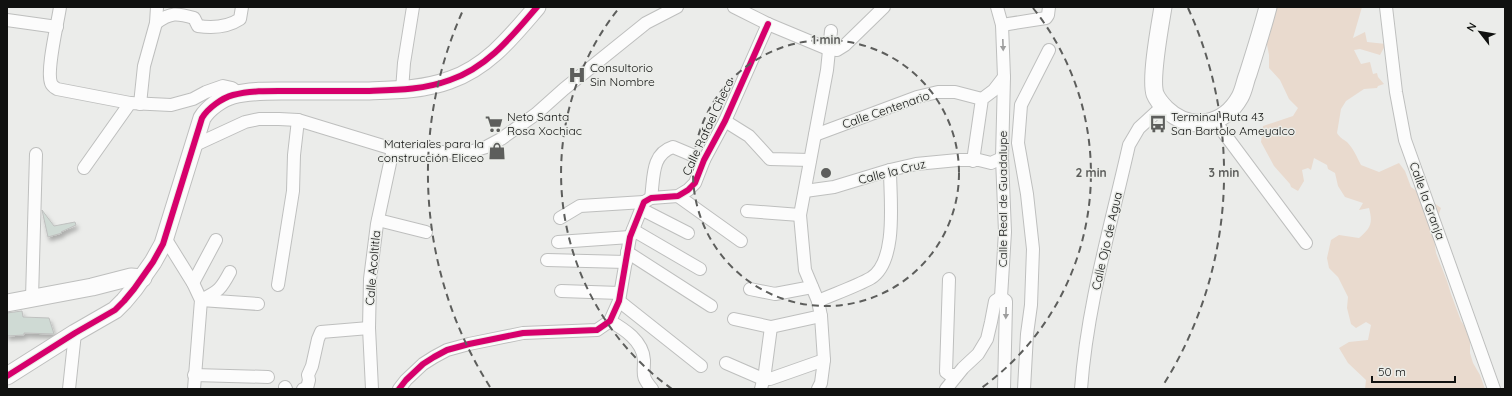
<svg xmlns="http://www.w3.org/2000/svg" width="1512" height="396" viewBox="0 0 1512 396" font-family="Quicksand,sans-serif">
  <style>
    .green { fill: #e9dace }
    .building { fill: #cfdad4; stroke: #bfc0bf; filter: url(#shadow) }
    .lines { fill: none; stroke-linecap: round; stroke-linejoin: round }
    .street-casing { stroke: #bebfbe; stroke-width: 14 }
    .secondary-casing { stroke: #bebfbe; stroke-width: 19 }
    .street { stroke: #fcfcfc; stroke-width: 12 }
    .secondary { stroke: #fcfcfc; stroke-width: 17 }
    .cycleway-casing { stroke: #ebede9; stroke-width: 8 }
    .cycleway { stroke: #d6006c; stroke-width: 6 }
    .oneway { fill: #9e9e9e }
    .ring { fill: none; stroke: #5d5e5c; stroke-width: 2; stroke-dasharray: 7 5 }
    .labels { text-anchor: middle; stroke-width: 3; stroke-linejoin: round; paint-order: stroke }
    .poi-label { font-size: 12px; fill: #101110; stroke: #ebede9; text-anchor: start }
    .street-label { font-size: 12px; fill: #101110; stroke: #ebede9 }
    .centre { fill: #5d5e5c; stroke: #ebede9; stroke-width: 2 }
    .ring-label { font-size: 12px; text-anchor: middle; font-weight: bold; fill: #5d5e5c; stroke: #ebede9; stroke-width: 3; stroke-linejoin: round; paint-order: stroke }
  </style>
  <defs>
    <filter id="shadow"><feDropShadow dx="2" dy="4" stdDeviation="2" flood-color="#0004"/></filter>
  </defs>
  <rect width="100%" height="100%" fill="#ebecea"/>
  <path class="green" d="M1263 7H1362L1353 38 1365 32 1367 42 1386 44 1380 55 1360 49 1354 50 1361 64 1370 62 1373 74 1377 73 1378 77 1384 84 1378 86 1377 88 1364 89 1346 101 1341 109 1337 133C1340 138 1343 139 1347 142 1353 148 1357 157 1361 165L1379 172 1399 163 1405 171 1411 187 1441 208 1433 231 1436 253 1447 281 1451 294 1461 321 1470 334V353L1473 363 1480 375 1485 389H1365L1366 380 1348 363 1339 348 1349 342 1368 340 1371 325 1366 322 1356 328 1351 324 1347 308 1348 297 1338 277 1329 268 1327 258 1331 240 1339 235 1359 238C1371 228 1373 223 1369 208L1359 210 1363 203 1345 197 1338 186 1335 173 1328 169 1327 165 1314 158 1311 170 1308 168 1302 170 1304 181 1298 191 1291 187 1290 184 1274 166 1261 142 1263 126 1293 116 1298 108 1289 99 1280 80 1269 68V55L1263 24Z"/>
  <g class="building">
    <polygon points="42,210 54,226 75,222 76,225 61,232 62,233 48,237"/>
    <polygon points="22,311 23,317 49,318 54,334 24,333 24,335 7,336 7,313"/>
  </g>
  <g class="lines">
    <g class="street-casing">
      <g id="street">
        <path d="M60 7C58 22 46 70 51 83 52 86 54 87 57 89L130 103"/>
        <polyline points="734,7 768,24 828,49 837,50 845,45 884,7"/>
        <polyline points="997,7 1002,25 1004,77 1002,158 1005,232 1001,297 1006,301 1006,304 1004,389"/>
        <polyline points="1386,7 1396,92 1405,140 1494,389"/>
        <polyline points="7,20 57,27"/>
        <path d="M156 23C171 12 177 13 194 18L198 26C212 28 228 27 240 19L242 7"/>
        <polyline points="1002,25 1046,18 1048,15 1049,7"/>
        <polyline points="402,90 404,63 413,7"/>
        <polyline points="140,104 144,66 156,23 157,7"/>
        <polyline points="725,121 749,136 770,159 810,160"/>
        <polyline points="1215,121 1306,243"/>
        <polyline points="815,135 917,97 938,92 955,92 982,99"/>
        <polyline points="193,146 245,122 259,119 279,119 298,120 393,149 457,153 473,151 486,147 501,139 536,114 564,89 646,23 677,7"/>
        <polyline points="973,161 982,99 994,90 1004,77"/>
        <polyline points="84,168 130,103 171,105 193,99 206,92 223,86 232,88 240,94"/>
        <polyline points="805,191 834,187 890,170 916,164 958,160 979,160 991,163 1002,158"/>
        <polyline points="678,196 741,241"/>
        <path d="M651 198C654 178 651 154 673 147L704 160"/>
        <polyline points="641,209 688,233"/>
        <polyline points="747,211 800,215"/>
        <polyline points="560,218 580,206 644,202"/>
        <polyline points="378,220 426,232"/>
        <polyline points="633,230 700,269"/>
        <polyline points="165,238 193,283 201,300 194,389"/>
        <polyline points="558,242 630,237"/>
        <polyline points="627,252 711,306"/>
        <polyline points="547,260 626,262"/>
        <path d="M230 272C221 289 219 291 201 300L258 304"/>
        <polyline points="949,279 946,372 950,375 957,375"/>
        <polyline points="193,283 216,240"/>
        <polyline points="278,285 293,191 294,155 298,120"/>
        <polyline points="750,289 775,294 812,287"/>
        <polyline points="561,291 620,293"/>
        <polyline points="32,298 36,154"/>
        <polyline points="619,301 701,366"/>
        <path d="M818 301C834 294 857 286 871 278 898 261 890 198 890 170"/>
        <polyline points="734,319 771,327 821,316"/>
        <path d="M610 321C624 329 643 341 644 360 644 375 641 376 652 389"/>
        <polyline points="726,363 763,379 770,379 824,360"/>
        <polyline points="194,375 268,377"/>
        <polyline points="285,387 286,389"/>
        <polyline points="69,389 75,333"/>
        <polyline points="303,389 307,388 309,380 308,375 312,366 318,339 321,332 369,328"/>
        <polyline points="372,389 369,328 370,279 377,224 393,149"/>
        <polyline points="399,389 406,380 423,364 434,357 447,350 469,344 523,333 597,330 610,321 619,301 630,237 644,202 651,198 678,196 688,190 695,183 704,160 725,121 768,24"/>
        <polyline points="761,389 765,372 771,327"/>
        <polyline points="818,389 821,383 824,360 821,316 818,301 805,270 800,215 827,70 831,31"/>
        <polyline points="946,389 963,368 978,354 987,339 991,322 995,301 1001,297"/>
        <polyline points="1024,389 1027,334 1031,305 1033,249 1027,194 1018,143 1021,105 1049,50"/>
        <path d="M1081 389C1087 306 1111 225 1129 145L1139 128 1163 106"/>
      </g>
    </g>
    <g class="secondary-casing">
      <g id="secondary">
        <path d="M1163 7C1160 25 1150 79 1155 94 1157 99 1162 105 1166 109 1190 132 1224 126 1240 97 1244 90 1245 81 1248 74 1255 52 1262 30 1268 7"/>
        <polyline points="7,303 92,287 131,277 143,278"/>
        <path d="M7 376 75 333 115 310 124 301 134 289 153 262 163 244 202 118C208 108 222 98 233 95 252 90 274 91 294 91 318 91 342 91 366 91 395 90 423 90 450 80 488 67 512 36 537 7"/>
      </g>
    </g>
    <use href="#street" class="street"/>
    <use href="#secondary" class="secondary"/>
    <g class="cycleway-casing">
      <g id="cycleway">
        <path d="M7 376 75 333 115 310 124 301 134 289 153 262 163 244 202 118C208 108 222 98 233 95 252 90 274 91 294 91 318 91 342 91 366 91 395 90 423 90 450 80 488 67 512 36 537 7"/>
        <polyline points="399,389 406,380 423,364 434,357 447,350 469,344 523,333 597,330 610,321 619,301 630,237 644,202 651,198 678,196 688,190 695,183 704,160 725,121 768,24"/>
      </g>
    </g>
    <use href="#cycleway" class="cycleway"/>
  </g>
  <defs><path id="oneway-solid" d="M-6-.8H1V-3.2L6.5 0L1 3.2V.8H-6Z"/></defs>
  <g class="oneway">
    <use href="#oneway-solid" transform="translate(1003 45) rotate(88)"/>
    <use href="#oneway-solid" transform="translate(1006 313) rotate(92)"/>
  </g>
  <g class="ring">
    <circle cx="826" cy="173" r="133"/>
    <path d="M672 389A265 265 0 0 1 619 8M1033 8A265 265 0 0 1 980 389"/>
    <path d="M490 387A398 398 0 0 1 464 8M1188 8A398 398 0 0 1 1162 387"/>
  </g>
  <defs>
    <g id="hospital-bare" transform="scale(1.38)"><path d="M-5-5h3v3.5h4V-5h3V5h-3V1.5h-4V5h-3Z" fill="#5d5e5c" stroke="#ebede9" stroke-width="2.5" paint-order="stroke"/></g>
    <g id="supermarket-bare" transform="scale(1.38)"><path d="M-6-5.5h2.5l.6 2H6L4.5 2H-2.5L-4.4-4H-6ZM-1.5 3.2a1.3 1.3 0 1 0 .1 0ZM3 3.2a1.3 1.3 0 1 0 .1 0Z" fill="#5d5e5c" stroke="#ebede9" stroke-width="2.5" paint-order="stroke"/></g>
    <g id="bus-bare" transform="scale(1.38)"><path d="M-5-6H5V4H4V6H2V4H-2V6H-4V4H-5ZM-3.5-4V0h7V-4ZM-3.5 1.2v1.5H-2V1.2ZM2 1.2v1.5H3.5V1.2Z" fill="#5d5e5c" stroke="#ebede9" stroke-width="2.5" paint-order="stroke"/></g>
    <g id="shop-bare" transform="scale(1.38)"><path d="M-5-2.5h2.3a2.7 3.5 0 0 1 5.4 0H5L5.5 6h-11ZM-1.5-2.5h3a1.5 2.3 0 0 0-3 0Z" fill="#5d5e5c" stroke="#ebede9" stroke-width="2.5" paint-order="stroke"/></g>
  </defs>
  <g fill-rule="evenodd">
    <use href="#hospital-bare" x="577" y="75"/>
    <use href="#supermarket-bare" x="494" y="124"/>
    <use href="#bus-bare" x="1158" y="124"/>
    <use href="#shop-bare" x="497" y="151"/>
  </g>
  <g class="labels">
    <g class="poi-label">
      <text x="590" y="72">Consultorio<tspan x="590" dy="14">Sin Nombre</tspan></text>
      <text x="507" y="121">Neto Santa<tspan x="507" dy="14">Rosa Xochiac</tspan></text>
      <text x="1171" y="121">Terminal Ruta 43<tspan x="1171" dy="14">San Bartolo Ameyalco</tspan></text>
      <text x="484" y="148" text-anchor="end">Materiales para la<tspan x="484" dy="14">construcción Eliceo</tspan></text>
    </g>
    <g class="street-label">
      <text transform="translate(886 110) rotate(-19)" y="4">Calle Centenario</text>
      <text transform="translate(708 127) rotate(-65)" y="4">Calle Rafael Checa</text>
      <text transform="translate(892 172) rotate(-14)" y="4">Calle la Cruz</text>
      <text transform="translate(1003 199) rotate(-90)" y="4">Calle Real de Guadalupe</text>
      <text transform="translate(1427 201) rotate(70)" y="4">Calle la Granja</text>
      <text transform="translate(1107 241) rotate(-77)" y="4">Calle Ojo de Agua</text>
      <text transform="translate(373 268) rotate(-85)" y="4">Calle Acoltitla</text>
    </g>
  </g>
  <circle cx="826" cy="173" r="6" class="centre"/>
  <g class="ring-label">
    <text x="826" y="44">1 min</text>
    <text x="1091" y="177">2 min</text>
    <text x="1224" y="177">3 min</text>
  </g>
  <rect width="1512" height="396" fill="none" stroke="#101110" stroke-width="16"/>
  <g transform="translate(1480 32) rotate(301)" stroke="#ebede9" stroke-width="3" paint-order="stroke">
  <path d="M0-3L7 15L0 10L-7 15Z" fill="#101110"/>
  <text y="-6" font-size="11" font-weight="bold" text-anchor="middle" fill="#101110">N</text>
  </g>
  <path d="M1372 376v6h83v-6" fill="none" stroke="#101110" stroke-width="2"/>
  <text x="1378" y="376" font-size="12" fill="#101110" stroke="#ebede9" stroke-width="3" paint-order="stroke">50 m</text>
</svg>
